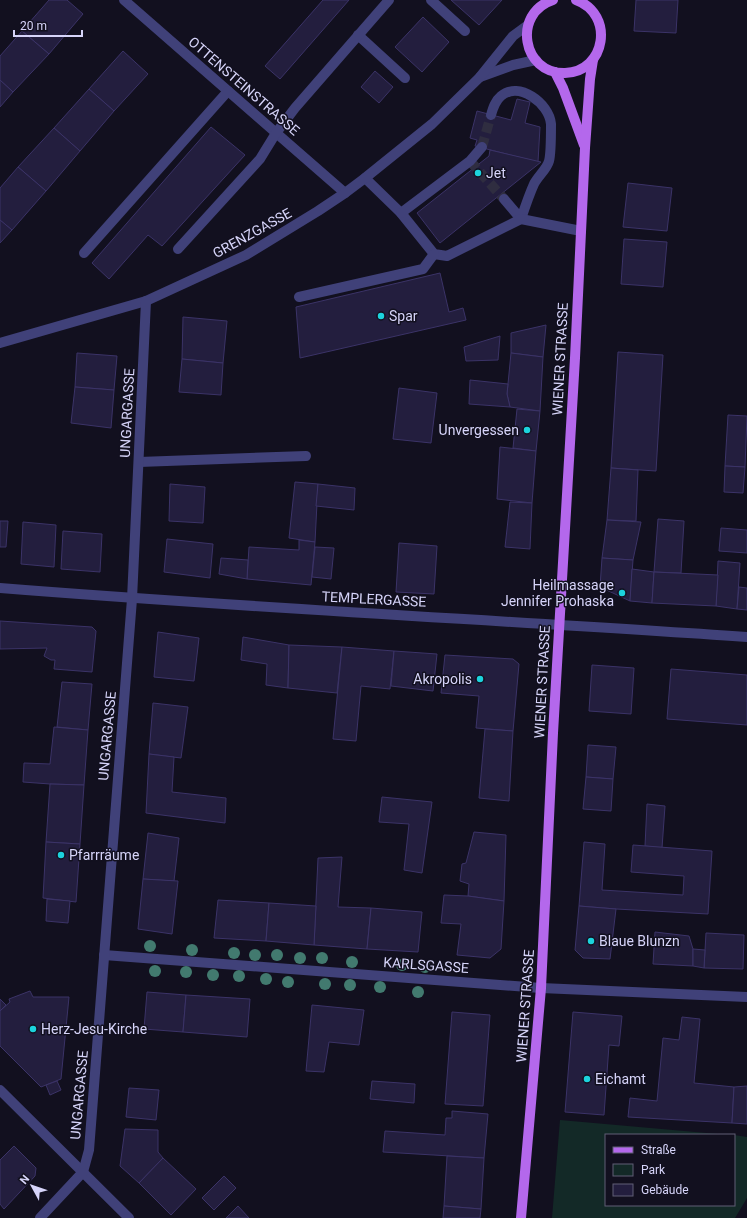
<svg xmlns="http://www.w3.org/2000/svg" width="747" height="1218" viewBox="0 0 747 1218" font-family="Roboto,sans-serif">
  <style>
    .green { fill: #132927 }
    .building { fill: #231e3e; stroke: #3b3367 }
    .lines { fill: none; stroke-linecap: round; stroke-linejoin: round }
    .minor-tunnel { stroke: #2f2d40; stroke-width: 10; stroke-dasharray: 10 5; stroke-linecap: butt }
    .minor { stroke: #404179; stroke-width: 10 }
    .major { stroke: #b468ec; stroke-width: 10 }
    .tree { fill: #427a6f }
    .poi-dot { fill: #1cd3dd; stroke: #12101f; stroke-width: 1.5 }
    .labels { text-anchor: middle; stroke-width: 3; stroke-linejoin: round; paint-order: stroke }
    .street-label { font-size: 14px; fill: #d6d4f9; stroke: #12101f }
    .poi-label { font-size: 14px; fill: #d6d4f9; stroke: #12101f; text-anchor: start }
  </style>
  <rect width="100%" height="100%" fill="#12101f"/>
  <polygon class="green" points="560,1120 729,1135 606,1135 606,1205 734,1205 734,1135 747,1137 747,1198 735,1218 552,1218"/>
  <g class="building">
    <polygon points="49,0 67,0 83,14 49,54 22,31"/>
    <polygon points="323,0 349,0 280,79 265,66"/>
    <polygon points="451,0 502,0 479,25"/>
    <polygon points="636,0 678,0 676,33 634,31"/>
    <polygon points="423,17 449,42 422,72 395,47"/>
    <polygon points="22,31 49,54 13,92 0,80 0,56"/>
    <polygon points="123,51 148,74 114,111 89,89"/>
    <polygon points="375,71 393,87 379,103 361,87"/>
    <polygon points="0,80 13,92 0,107"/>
    <polygon points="89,89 114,111 80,151 54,128"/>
    <polygon points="517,99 530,102 525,123 540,127 538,162 475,146 477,140 470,138 477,111 511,120"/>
    <polygon points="211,127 245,155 162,246 148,235 109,279 92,263"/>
    <polygon points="54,128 80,151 46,191 18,167"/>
    <polygon points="490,150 541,162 440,243 417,213 489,156"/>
    <polygon points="18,167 46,191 12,230 0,220 0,188"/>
    <polygon points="628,183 672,188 667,231 623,227"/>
    <polygon points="0,220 12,230 0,243"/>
    <polygon points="624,239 667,242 663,287 621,284"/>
    <polygon points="440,273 449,312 463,308 466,320 300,358 296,307"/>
    <polygon points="183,317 227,321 223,363 182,359"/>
    <polygon points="546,325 543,357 511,353 511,333"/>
    <polygon points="500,336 498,360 466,361 464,347"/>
    <polygon points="618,352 663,355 656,471 611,468"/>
    <polygon points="77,353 117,356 114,390 75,387"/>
    <polygon points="511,353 543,357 540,411 510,407 507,394"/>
    <polygon points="182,359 223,363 221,395 179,392"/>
    <polygon points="470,380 508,384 507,394 510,407 469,404"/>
    <polygon points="75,387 114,390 111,428 71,423"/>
    <polygon points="399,388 437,393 431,443 393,439"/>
    <polygon points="517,409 540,411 536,451 513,448"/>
    <polygon points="728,415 747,416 745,467 725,466"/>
    <polygon points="500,447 536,451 532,503 497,499"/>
    <polygon points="725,466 745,467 743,493 724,492"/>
    <polygon points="611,468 638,470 636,521 607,520"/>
    <polygon points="295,482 318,484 315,542 289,538"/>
    <polygon points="170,484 205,487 203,523 169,521"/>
    <polygon points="318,484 355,488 354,510 316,506"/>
    <polygon points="510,502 532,503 530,549 505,547"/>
    <polygon points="658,519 684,521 681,573 654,572"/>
    <polygon points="607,520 641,522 633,560 602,558"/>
    <polygon points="0,521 8,521 6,547 0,547"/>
    <polygon points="23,522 56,525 54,567 21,564"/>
    <polygon points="721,528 747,530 747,553 719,551"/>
    <polygon points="63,531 102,534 100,572 61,569"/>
    <polygon points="167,539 213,544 210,578 164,572"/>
    <polygon points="299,540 315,542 311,585 247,579 249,547 299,550"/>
    <polygon points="399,543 437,546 434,594 396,592"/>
    <polygon points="315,547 334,548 331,579 312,577"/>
    <polygon points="221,558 248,560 247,579 219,574"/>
    <polygon points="602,558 633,560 630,601 600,587"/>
    <polygon points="718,561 740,563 737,609 716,606"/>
    <polygon points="632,569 654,572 652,603 630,601"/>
    <polygon points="654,572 718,575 716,606 652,603"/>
    <polygon points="739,587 747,588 747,610 737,609"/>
    <polygon points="0,621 92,627 96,631 92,672 54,669 55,660 51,660 44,656 47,648 0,649"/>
    <polygon points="158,632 199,638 194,681 154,677"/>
    <polygon points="243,637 289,645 288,688 266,685 267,664 241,660"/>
    <polygon points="289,645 342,647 337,693 288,688"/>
    <polygon points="342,647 394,651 390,689 361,686 356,741 333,739"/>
    <polygon points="394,651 437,654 433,691 391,686"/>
    <polygon points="445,655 513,659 519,664 513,731 476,728 479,696 441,693"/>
    <polygon points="592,665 634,668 631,714 589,711"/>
    <polygon points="671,669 747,675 747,725 667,719"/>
    <polygon points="62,682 92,684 88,730 57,727"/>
    <polygon points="153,703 188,707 181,758 149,754"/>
    <polygon points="54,727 88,730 84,785 50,784 23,782 24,763 50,764"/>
    <polygon points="485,729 513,731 509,801 479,798"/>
    <polygon points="588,745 616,747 613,779 586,777"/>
    <polygon points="149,754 174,757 172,792 226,798 225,823 146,813"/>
    <polygon points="586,777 613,779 611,811 583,809"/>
    <polygon points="50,784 84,785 80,844 46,842"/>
    <polygon points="382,797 432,802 422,873 404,870 409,824 379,822"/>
    <polygon points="647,804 665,806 662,848 645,846"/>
    <polygon points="474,832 506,835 504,901 468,896 469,884 460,881 462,864 466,863"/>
    <polygon points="148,833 179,838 174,881 143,879"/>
    <polygon points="46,842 80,844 76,902 43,898"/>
    <polygon points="584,842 605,844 602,890 683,895 684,876 631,872 633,845 712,851 708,914 616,909 579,906"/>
    <polygon points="342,857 338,907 371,908 367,949 314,945 318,858"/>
    <polygon points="143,879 178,881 172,934 138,929"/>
    <polygon points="444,895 468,896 504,901 501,949 490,958 457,955 461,924 441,923"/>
    <polygon points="47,899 70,901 68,923 46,921"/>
    <polygon points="218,900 269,903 266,941 214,938"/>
    <polygon points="269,903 316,906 314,945 266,941"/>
    <polygon points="579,906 616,909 610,959 583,958 575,950"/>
    <polygon points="371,908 422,912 418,952 367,949"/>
    <polygon points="655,932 689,936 693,949 693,966 653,964"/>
    <polygon points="706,933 744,935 743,969 704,968"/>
    <polygon points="693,949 705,950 704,968 693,966"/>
    <polygon points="30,991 33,997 69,997 61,1079 41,1087 0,1046 0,1011 10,1002 9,999"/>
    <polygon points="147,992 186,995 183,1032 144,1029"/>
    <polygon points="186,995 250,999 247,1037 183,1032"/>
    <polygon points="0,999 6,1005 0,1011"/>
    <polygon points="312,1005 364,1010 359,1045 329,1042 324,1072 306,1071"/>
    <polygon points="452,1012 490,1015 483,1106 445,1104"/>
    <polygon points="573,1012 622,1016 619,1046 609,1045 604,1115 565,1112"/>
    <polygon points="682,1017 700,1019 694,1083 734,1087 732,1123 628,1117 630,1098 657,1101 663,1038 679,1040"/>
    <polygon points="57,1081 61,1090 50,1095 46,1085"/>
    <polygon points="372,1081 415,1084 414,1103 370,1099"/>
    <polygon points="747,1086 747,1124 732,1123 734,1087"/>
    <polygon points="129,1088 159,1090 156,1120 126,1117"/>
    <polygon points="452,1111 488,1114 484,1158 383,1152 385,1131 445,1135 446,1118 452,1118"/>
    <polygon points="125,1129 158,1130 158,1152 163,1158 139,1183 120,1166"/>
    <polygon points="14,1146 36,1168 35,1176 4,1209 0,1204 0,1160"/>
    <polygon points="447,1156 484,1158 481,1209 444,1206"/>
    <polygon points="163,1158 196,1189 171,1215 139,1183"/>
    <polygon points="224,1176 236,1188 214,1210 202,1198"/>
    <polygon points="238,1206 249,1218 226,1218"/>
    <polygon points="444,1206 481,1209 480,1218 443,1218"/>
  </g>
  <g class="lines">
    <g class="minor-tunnel">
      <polyline points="482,147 491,115"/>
      <polyline points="470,161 504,199"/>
    </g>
    <g class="minor">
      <polyline points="124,0 345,193"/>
      <polyline points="431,0 465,31"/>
      <polyline points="358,35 405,78"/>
      <polyline points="480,77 513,65 536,60"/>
      <path d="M491 115C493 108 495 101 501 96 519 81 549 103 551 124 551 131 551 154 549 161 547 169 538 176 534 184 529 195 525 207 521 219L504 199"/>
      <polyline points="365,178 401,213 434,254 447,256 521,219 581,231"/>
      <polyline points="401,213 470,161 482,147"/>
      <polyline points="178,249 260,159 276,133 295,108 389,0"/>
      <polyline points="84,253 228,91"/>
      <polyline points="299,297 423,269 434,254"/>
      <polyline points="0,343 146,301 246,255 318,211 345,193 365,178 432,124 480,77 513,36 528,25"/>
      <polyline points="139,462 306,456"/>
      <path d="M0 588C249 608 498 620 747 637"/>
      <polyline points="104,955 541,988 747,997"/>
      <polyline points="0,1090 129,1218"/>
      <polyline points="40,1218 83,1172 89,1150 132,599 146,301"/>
    </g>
    <g class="major">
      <path d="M553 0C512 13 522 74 565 73 606 72 615 14 576 0"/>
      <polyline points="555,72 563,88 584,145"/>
      <polyline points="521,1218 541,988 553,733 575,358 585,148 590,79 593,60"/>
    </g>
  </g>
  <g class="tree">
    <circle cx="150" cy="946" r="6"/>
    <circle cx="192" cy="950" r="6"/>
    <circle cx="234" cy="953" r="6"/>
    <circle cx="255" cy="955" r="6"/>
    <circle cx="277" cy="955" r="6"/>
    <circle cx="300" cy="958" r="6"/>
    <circle cx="322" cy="958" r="6"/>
    <circle cx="352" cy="962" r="6"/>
    <circle cx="402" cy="965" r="6"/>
    <circle cx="425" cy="967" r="6"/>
    <circle cx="155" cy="971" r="6"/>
    <circle cx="186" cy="972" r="6"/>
    <circle cx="213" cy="975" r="6"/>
    <circle cx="239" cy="976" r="6"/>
    <circle cx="266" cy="979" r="6"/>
    <circle cx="288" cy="982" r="6"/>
    <circle cx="325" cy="984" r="6"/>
    <circle cx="350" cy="985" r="6"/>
    <circle cx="380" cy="987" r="6"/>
    <circle cx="418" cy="992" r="6"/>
  </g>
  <g class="poi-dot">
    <circle cx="478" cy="173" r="4"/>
    <circle cx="381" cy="316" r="4"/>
    <circle cx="527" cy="430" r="4"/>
    <circle cx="622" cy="593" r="4"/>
    <circle cx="480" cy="679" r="4"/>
    <circle cx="61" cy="855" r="4"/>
    <circle cx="591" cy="941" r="4"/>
    <circle cx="33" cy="1029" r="4"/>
    <circle cx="587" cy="1079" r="4"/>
  </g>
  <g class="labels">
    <g class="street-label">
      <text transform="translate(244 86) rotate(41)" y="5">OTTENSTEINSTRASSE</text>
      <text transform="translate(252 233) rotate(-29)" y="5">GRENZGASSE</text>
      <text transform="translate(560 359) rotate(-87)" y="5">WIENER STRASSE</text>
      <text transform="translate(127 413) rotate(-87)" y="5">UNGARGASSE</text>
      <text transform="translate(374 599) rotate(3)" y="5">TEMPLERGASSE</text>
      <text transform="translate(542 682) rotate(-87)" y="5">WIENER STRASSE</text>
      <text transform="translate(107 736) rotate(-85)" y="5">UNGARGASSE</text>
      <text transform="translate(426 965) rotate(4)" y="5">KARLSGASSE</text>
      <text transform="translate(525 1006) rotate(-86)" y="5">WIENER STRASSE</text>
      <text transform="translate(79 1095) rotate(-85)" y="5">UNGARGASSE</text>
    </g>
    <g class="poi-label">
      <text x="486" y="178">Jet</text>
      <text x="389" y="321">Spar</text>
      <text x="519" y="435" text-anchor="end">Unvergessen</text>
      <text x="614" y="590" text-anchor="end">Heilmassage<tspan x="614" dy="16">Jennifer Prohaska</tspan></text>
      <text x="472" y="684" text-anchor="end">Akropolis</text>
      <text x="69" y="860">Pfarrräume</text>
      <text x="599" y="946">Blaue Blunzn</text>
      <text x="41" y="1034">Herz-Jesu-Kirche</text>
      <text x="595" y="1084">Eichamt</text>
    </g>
  </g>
  <rect x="605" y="1134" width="130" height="72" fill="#12101f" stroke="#605e76"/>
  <rect x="613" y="1147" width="20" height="6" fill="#b468ec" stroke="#605e76"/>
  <text x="641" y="1154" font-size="12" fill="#d6d4f9">Straße</text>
  <rect x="613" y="1164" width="20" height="12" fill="#132927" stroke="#605e76"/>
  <text x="641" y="1174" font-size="12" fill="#d6d4f9">Park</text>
  <rect x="613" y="1184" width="20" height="12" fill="#231e3e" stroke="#605e76"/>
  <text x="641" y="1194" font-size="12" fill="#d6d4f9">Gebäude</text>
  <g transform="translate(32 1186) rotate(310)" stroke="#12101f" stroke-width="3" paint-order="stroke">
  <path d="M0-3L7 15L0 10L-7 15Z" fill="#d6d4f9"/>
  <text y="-6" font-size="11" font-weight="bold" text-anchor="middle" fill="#d6d4f9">N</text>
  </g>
  <path d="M14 30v6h68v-6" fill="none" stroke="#d6d4f9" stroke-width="2"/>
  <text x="20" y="30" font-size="12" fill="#d6d4f9" stroke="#12101f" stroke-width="3" paint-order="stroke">20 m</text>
</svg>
